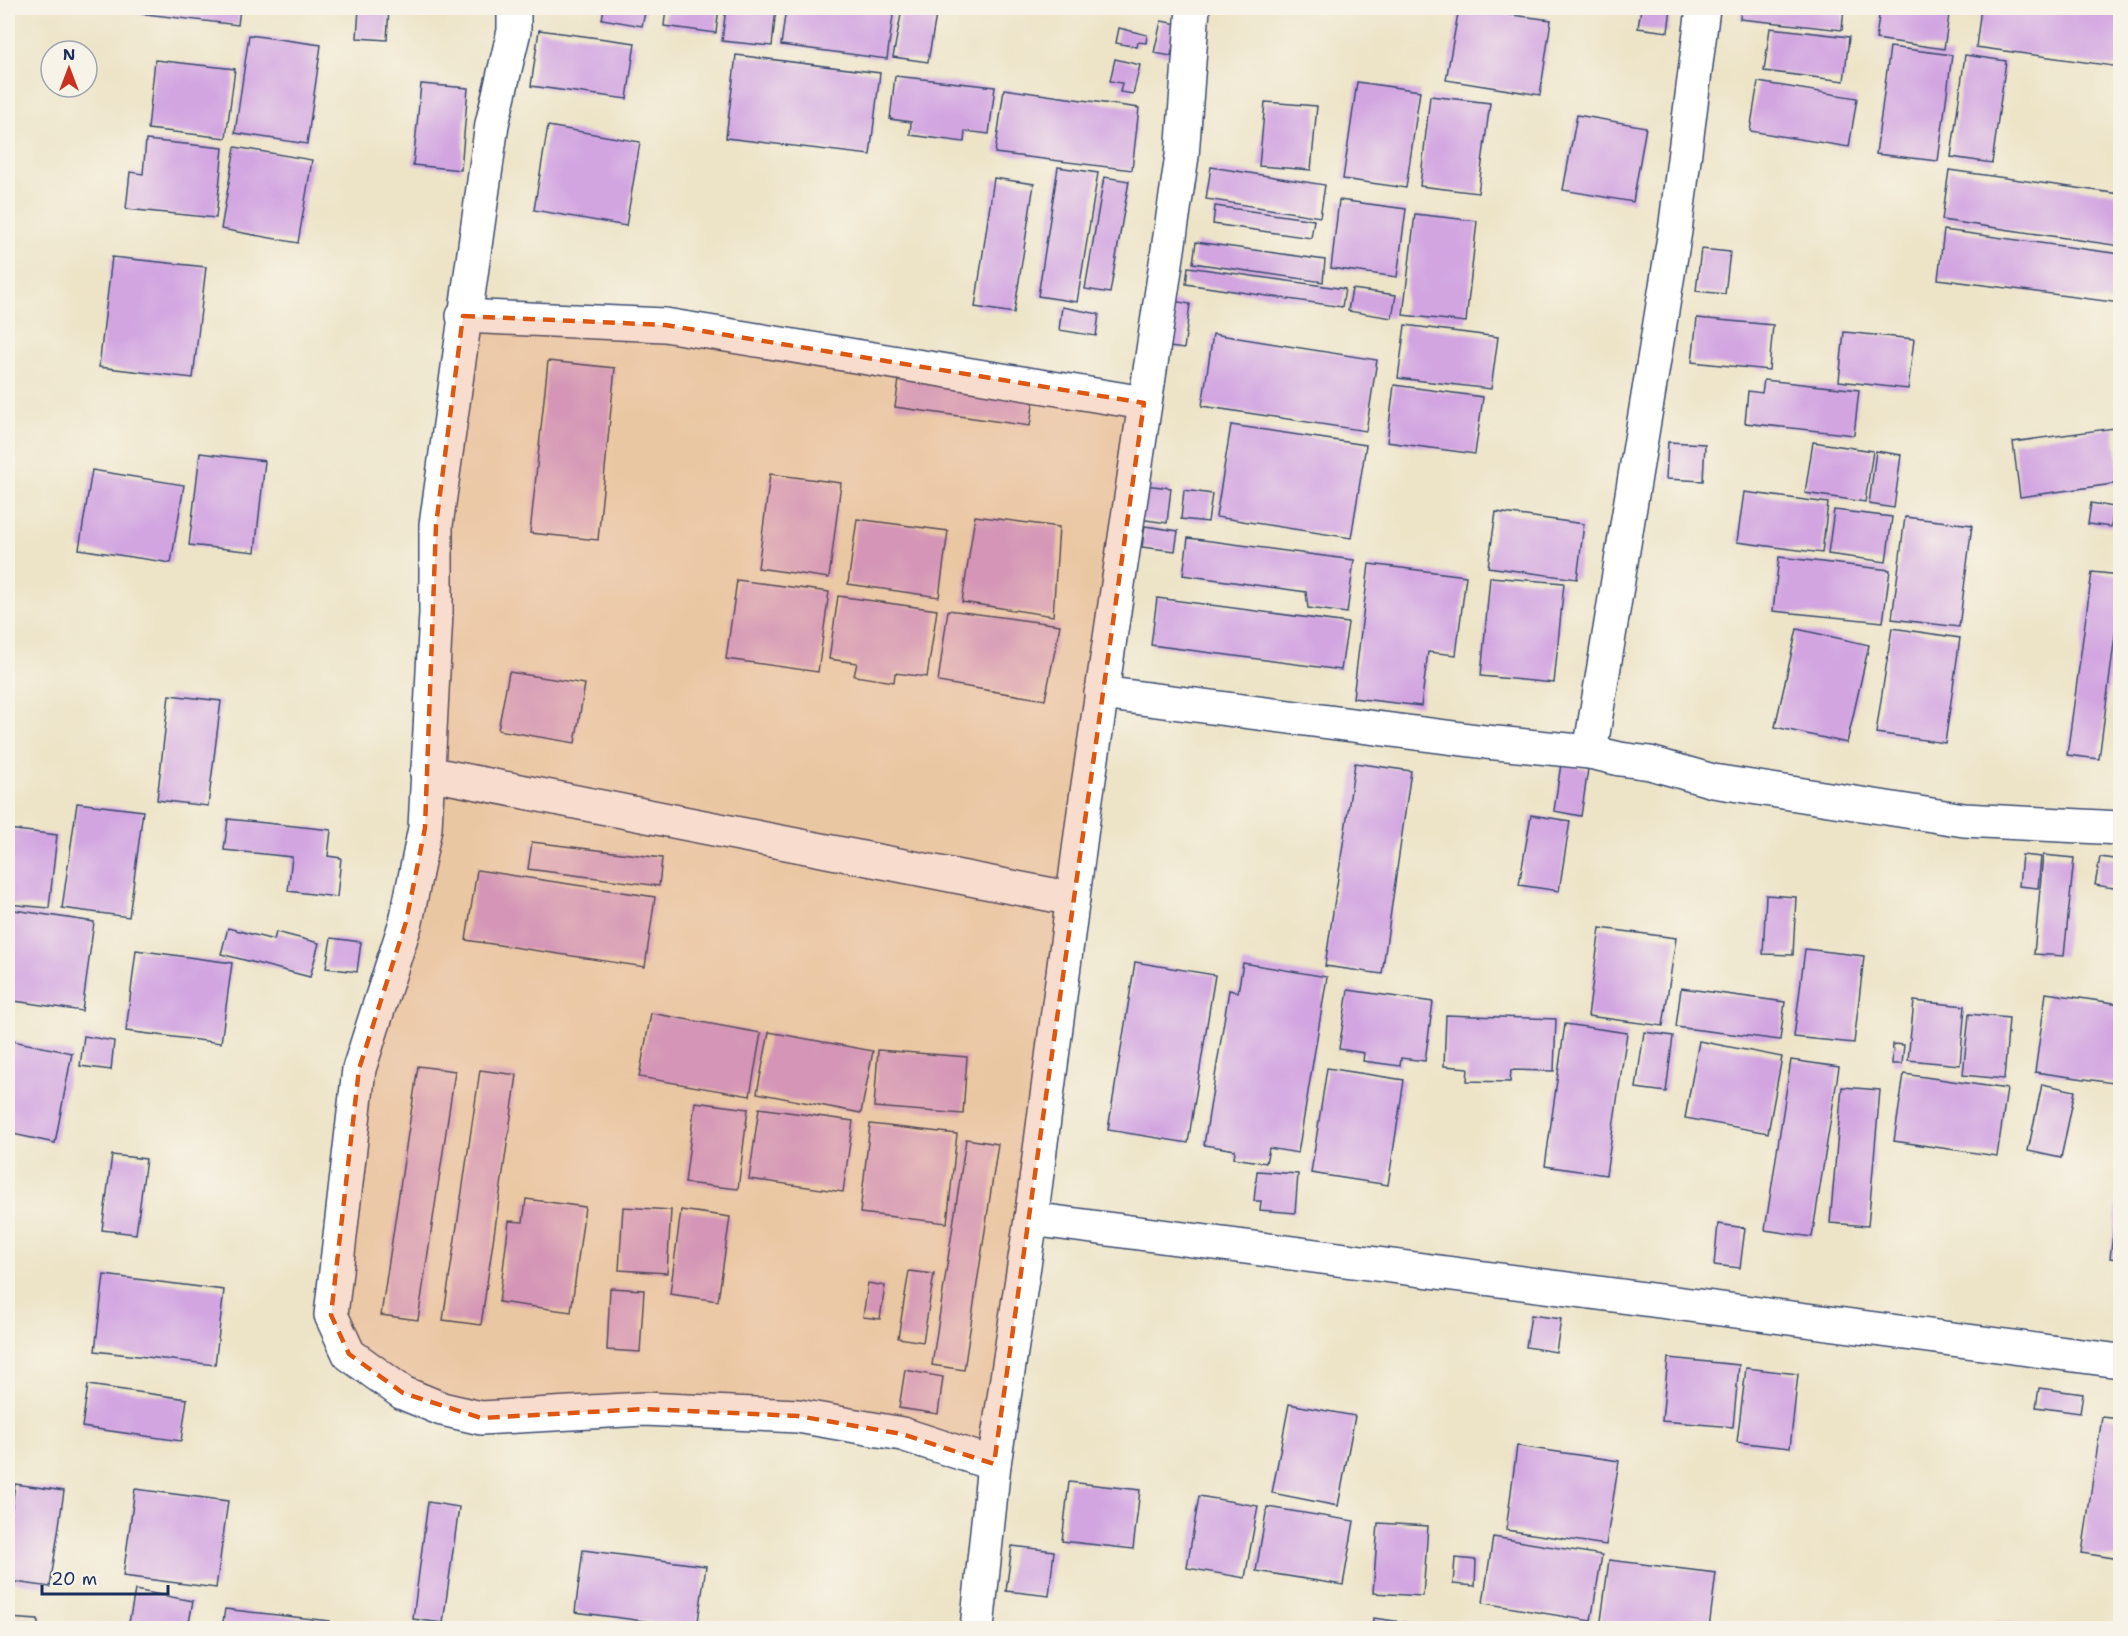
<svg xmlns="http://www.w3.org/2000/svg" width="2128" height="1636" viewBox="0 0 2128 1636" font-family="'Shantell Sans',sans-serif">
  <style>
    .building { fill: #d2a5e1 }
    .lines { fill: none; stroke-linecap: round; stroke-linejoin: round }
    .minor-casing { stroke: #3a4a6e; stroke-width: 36 }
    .minor { stroke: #fff; stroke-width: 33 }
    .marked { fill: #de5710; fill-opacity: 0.2; stroke: #de5710; stroke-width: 4.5; stroke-dasharray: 12 8; stroke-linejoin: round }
  </style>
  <rect width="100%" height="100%" fill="#f7f3e8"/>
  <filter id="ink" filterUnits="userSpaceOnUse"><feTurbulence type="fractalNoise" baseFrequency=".0167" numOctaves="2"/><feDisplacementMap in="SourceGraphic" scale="12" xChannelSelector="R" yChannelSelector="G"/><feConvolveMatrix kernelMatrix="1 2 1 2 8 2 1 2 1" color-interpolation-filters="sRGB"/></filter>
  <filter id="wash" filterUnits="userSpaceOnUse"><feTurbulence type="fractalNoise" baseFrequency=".008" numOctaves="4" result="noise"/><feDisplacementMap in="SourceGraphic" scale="24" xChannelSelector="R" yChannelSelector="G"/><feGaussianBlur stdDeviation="1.35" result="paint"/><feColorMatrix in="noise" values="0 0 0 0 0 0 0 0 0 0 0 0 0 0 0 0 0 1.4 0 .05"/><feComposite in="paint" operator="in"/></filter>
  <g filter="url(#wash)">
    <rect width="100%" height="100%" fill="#ede4c8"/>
    <g id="blocks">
      <g class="building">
        <polygon points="95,8 240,8 238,25"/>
        <polygon points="359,8 389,8 387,40 357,38"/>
        <polygon points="604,8 646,8 642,26 602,19"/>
        <polygon points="666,8 719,8 716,33 664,26"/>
        <polygon points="726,8 776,8 772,46 722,41"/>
        <polygon points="786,8 894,8 887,59 781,45"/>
        <polygon points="1459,8 1551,20 1540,95 1446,80"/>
        <polygon points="1641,8 1671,8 1668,32 1638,28"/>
        <polygon points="1741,8 1844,8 1842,30 1740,19"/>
        <polygon points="1880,8 1950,8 1944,49 1876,39"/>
        <polygon points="1981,8 2120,8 2120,67 1976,47"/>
        <polygon points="902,9 936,15 928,62 893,57"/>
        <polygon points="1161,21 1178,24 1171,56 1154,53"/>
        <polygon points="1119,28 1147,35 1146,43 1138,42 1137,47 1116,43"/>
        <polygon points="1770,28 1849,37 1844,81 1764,71"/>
        <polygon points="539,30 635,43 627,99 531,86"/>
        <polygon points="249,35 321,45 307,144 235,133"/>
        <polygon points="1890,47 1952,55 1938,161 1876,154"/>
        <polygon points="736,55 880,73 870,155 726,138"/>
        <polygon points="1965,55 2006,61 1992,163 1951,157"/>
        <polygon points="1115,59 1140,65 1133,94 1120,92 1122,83 1110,81"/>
        <polygon points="155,60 235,69 226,138 148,129"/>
        <polygon points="895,76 995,87 989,134 965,131 964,142 910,135 911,122 890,119"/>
        <polygon points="1357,82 1420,91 1406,188 1343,179"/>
        <polygon points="1758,82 1857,98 1849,147 1750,131"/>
        <polygon points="421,84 468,88 461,170 413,165"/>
        <polygon points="1004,89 1139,108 1132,170 995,153"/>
        <polygon points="1430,96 1490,103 1478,193 1420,186"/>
        <polygon points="1265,102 1317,106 1311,170 1259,166"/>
        <polygon points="1577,115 1646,127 1633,202 1563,190"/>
        <polygon points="548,126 640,142 626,226 534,210"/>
        <polygon points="146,140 223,148 216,218 126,209 130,172 143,174"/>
        <polygon points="235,147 312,160 298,243 221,229"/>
        <polygon points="1058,167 1098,173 1077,302 1038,296"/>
        <polygon points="1211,167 1325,185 1320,217 1206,199"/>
        <polygon points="1949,170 2120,194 2120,246 1942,220"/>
        <polygon points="1104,177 1129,181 1110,293 1085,289"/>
        <polygon points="994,178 1034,184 1014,313 975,307"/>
        <polygon points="1339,200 1406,209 1397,277 1331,268"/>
        <polygon points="1215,206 1314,220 1311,238 1213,224"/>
        <polygon points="1415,214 1477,221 1466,322 1403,315"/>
        <polygon points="1944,230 2120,254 2120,303 1938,279"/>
        <polygon points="1196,242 1325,260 1323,282 1193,263"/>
        <polygon points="1701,249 1730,252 1725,294 1696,291"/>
        <polygon points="112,257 206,267 193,378 99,367"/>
        <polygon points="1188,267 1345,289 1342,307 1186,284"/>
        <polygon points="1352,289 1396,295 1392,318 1348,311"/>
        <polygon points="1168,300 1190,304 1184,349 1162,346"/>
        <polygon points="1062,307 1099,314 1096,336 1059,330"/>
        <polygon points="1697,318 1773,325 1769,370 1692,362"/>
        <polygon points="1405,325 1498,337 1491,389 1398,378"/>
        <polygon points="1844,332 1914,339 1908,389 1839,381"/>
        <polygon points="1213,334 1377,360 1366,431 1202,406"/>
        <polygon points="548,361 615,368 598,540 530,533"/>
        <polygon points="900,373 1035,391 1030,426 895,407"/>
        <polygon points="1764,380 1859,390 1854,435 1745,423 1748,391 1762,393"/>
        <polygon points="1394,385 1483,397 1475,454 1387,442"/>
        <polygon points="1231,425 1366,445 1351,538 1216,517"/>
        <polygon points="2114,428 2120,483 2020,497 2013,442"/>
        <polygon points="1668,442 1705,444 1703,481 1666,479"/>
        <polygon points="1813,442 1873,451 1865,502 1805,493"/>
        <polygon points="1876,451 1901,455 1894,508 1869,504"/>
        <polygon points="200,453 265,461 255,552 189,545"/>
        <polygon points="92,470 184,485 171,563 79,549"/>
        <polygon points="770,474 841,483 829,578 758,568"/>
        <polygon points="1143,485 1171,488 1167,523 1139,519"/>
        <polygon points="1184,490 1212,494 1208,522 1181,519"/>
        <polygon points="1744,492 1828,503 1822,553 1737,542"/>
        <polygon points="2091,503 2114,507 2111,527 2088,524"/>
        <polygon points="1834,510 1892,517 1886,562 1828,554"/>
        <polygon points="1496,512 1584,524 1577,579 1488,567"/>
        <polygon points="975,516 1059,527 1053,616 962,602"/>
        <polygon points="1905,517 1972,525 1959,627 1892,619"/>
        <polygon points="857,519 948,531 939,597 848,584"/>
        <polygon points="1145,526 1178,531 1175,551 1142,547"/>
        <polygon points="1188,538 1354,560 1347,613 1308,608 1306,592 1183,575"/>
        <polygon points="1779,557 1890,570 1883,622 1773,611"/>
        <polygon points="1369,564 1466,576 1456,655 1428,652 1421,706 1353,698"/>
        <polygon points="2092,572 2120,575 2120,597 2099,759 2067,755"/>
        <polygon points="1490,577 1564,583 1554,683 1481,676"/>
        <polygon points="737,580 829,592 818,672 726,659"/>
        <polygon points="838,596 937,610 927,677 895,673 894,682 854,676 857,663 829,659"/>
        <polygon points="1157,598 1348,623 1341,670 1151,645"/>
        <polygon points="948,610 1060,625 1045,700 938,682"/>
        <polygon points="1892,628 1960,638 1945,743 1876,733"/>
        <polygon points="1797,629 1869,645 1847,743 1775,727"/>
        <polygon points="509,672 585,684 575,743 498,730"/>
        <polygon points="169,695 221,701 208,806 157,800"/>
        <polygon points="1355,763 1411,771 1382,974 1325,966"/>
        <polygon points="1561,764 1588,769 1581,816 1554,811"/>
        <polygon points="77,803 143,811 129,917 62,908"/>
        <polygon points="1531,815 1570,821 1559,891 1519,885"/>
        <polygon points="228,819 331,830 328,856 341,858 337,897 288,891 292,857 224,850"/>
        <polygon points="8,829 57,835 49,908 8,904"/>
        <polygon points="532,842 662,858 659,886 528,869"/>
        <polygon points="2022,855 2041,857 2038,888 2019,886"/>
        <polygon points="2043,855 2074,858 2064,956 2034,954"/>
        <polygon points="2100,857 2120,860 2120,889 2095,885"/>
        <polygon points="477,870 655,897 645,967 466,940"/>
        <polygon points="1766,895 1796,897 1793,955 1763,954"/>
        <polygon points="8,909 94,922 82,1011 8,1000"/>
        <polygon points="228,928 274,940 276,932 319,943 310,977 221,954"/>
        <polygon points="1600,928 1676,938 1663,1026 1588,1016"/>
        <polygon points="331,938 361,942 357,972 326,968"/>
        <polygon points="1805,949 1864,956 1854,1043 1794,1037"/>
        <polygon points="136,950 232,963 221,1043 126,1031"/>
        <polygon points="1135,962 1215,975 1188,1143 1108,1130"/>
        <polygon points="1243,963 1327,977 1298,1153 1269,1148 1266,1163 1234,1158 1235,1150 1204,1145 1229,990 1238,992"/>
        <polygon points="1681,988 1785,1002 1780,1040 1676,1027"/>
        <polygon points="1348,990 1433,1002 1425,1061 1401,1058 1400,1066 1363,1061 1364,1053 1339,1049"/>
        <polygon points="2046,993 2120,1004 2120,1084 2035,1072"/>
        <polygon points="1914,1001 1965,1006 1960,1065 1908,1060"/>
        <polygon points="651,1013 761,1033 750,1096 639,1077"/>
        <polygon points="1969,1014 2009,1018 2004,1079 1963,1075"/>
        <polygon points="1446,1015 1556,1019 1554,1071 1511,1070 1510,1082 1467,1081 1468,1068 1444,1066"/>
        <polygon points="1565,1024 1627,1033 1606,1175 1545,1166"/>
        <polygon points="769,1032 873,1051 861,1113 757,1093"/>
        <polygon points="1644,1032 1673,1036 1666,1092 1636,1088"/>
        <polygon points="84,1036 114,1041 111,1070 80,1066"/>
        <polygon points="8,1040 72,1053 55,1143 8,1133"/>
        <polygon points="1699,1041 1782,1057 1768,1133 1685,1118"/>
        <polygon points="1893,1044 1904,1045 1902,1064 1892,1064"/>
        <polygon points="878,1050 967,1057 963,1114 874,1107"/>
        <polygon points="1791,1060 1839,1067 1812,1237 1765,1230"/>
        <polygon points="418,1066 455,1071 418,1320 381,1315"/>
        <polygon points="1327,1068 1404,1080 1388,1185 1311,1173"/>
        <polygon points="480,1070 517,1075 481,1325 443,1320"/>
        <polygon points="1904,1074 2007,1089 1997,1156 1894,1141"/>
        <polygon points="2042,1084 2075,1091 2061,1158 2028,1151"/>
        <polygon points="1842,1087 1880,1090 1868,1226 1830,1223"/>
        <polygon points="695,1102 748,1109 738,1189 685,1183"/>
        <polygon points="759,1108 853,1121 843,1192 749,1179"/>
        <polygon points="870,1124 957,1134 947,1223 860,1213"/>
        <polygon points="966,1139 998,1144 964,1370 932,1365"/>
        <polygon points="112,1155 146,1159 136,1234 102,1230"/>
        <polygon points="1257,1171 1298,1174 1295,1213 1260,1210 1261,1201 1254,1201"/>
        <polygon points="2119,1188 2120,1188 2120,1259 2110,1258"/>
        <polygon points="526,1199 585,1207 571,1312 499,1302 509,1221 523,1222"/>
        <polygon points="623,1207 671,1210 667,1273 619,1270"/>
        <polygon points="681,1210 730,1217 718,1301 670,1294"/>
        <polygon points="1718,1224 1745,1228 1740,1268 1714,1265"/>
        <polygon points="909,1271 934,1274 923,1342 898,1338"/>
        <polygon points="104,1275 224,1290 215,1365 95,1351"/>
        <polygon points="868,1283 885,1286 880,1319 863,1317"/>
        <polygon points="610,1288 644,1290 640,1352 607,1350"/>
        <polygon points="1531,1315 1561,1319 1556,1352 1526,1347"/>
        <polygon points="1668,1358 1739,1365 1733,1427 1662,1421"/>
        <polygon points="1746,1368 1798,1374 1790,1448 1737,1442"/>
        <polygon points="905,1370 943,1377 938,1414 899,1408"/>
        <polygon points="88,1385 187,1399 181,1441 82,1427"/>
        <polygon points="2039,1388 2083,1394 2080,1413 2036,1407"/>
        <polygon points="1289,1404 1355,1416 1338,1506 1272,1493"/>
        <polygon points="2102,1417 2120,1419 2120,1559 2082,1553"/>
        <polygon points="1517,1446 1619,1461 1606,1545 1506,1530"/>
        <polygon points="1069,1482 1140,1490 1133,1549 1062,1541"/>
        <polygon points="15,1484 64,1491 50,1587 8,1581 8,1534"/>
        <polygon points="135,1489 228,1501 216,1588 123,1576"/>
        <polygon points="1199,1496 1258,1506 1245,1578 1187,1568"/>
        <polygon points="428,1502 459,1507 443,1623 413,1619"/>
        <polygon points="1267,1507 1354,1521 1343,1585 1256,1571"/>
        <polygon points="1378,1523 1428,1526 1423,1596 1373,1593"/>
        <polygon points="1493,1537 1602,1555 1591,1621 1483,1603"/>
        <polygon points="1012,1546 1054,1551 1049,1596 1006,1591"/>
        <polygon points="583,1550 706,1566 697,1628 575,1612"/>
        <polygon points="1455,1558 1476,1560 1475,1586 1453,1584"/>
        <polygon points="1609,1560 1716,1573 1709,1628 1600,1628"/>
        <polygon points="135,1590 193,1601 188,1628 128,1628"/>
        <polygon points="225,1609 329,1621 328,1628 222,1628"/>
        <polygon points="8,1618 38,1620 38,1628 8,1628"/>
        <polygon points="1373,1618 1416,1624 1415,1628 1372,1628"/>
        <polygon points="1996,1621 2048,1627 2047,1628 1995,1628"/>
      </g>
    </g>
  </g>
  <g filter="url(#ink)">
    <use href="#blocks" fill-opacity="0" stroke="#3a4a6e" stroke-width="1.5"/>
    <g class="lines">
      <g class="minor-casing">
        <g id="minor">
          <polyline points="514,8 514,31 492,124 436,525 436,613 425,828 406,922 359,1069 331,1315 349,1354 403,1393 442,1409 481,1418 644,1409 798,1416 902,1434 994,1464"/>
          <polyline points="463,316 665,325 1144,403"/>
          <polyline points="1101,693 1486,742 1590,752 1620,759 1650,763 1713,781 1964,820 2120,828"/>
          <polyline points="1590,752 1675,231 1703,8"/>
          <polyline points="427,773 1073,899"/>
          <polyline points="1031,1219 2120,1361"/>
          <polyline points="977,1628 994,1464 1031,1219 1084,812 1182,156 1193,8"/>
        </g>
      </g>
      <use href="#minor" class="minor"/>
    </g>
  </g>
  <path class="marked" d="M463 316 665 325 1144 403 994 1464 902 1434 798 1416 644 1409 481 1418 403 1393 349 1354 331 1315 359 1069 406 922 425 828 436 525Z"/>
  <rect width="2128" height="1636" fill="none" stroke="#f7f3e8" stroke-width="30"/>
  <g transform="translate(69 69)"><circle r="28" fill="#f7f3e8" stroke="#9fa5b1" stroke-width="1.5"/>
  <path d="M0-4.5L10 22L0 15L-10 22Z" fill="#c8321e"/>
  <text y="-9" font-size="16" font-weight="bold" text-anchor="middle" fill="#1b2f5e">N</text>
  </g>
  <path d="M42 1585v9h126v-9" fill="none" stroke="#1b2f5e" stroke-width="3"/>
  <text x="51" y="1585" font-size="18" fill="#1b2f5e" stroke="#f7f3e8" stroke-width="4.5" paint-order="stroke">20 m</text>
</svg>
